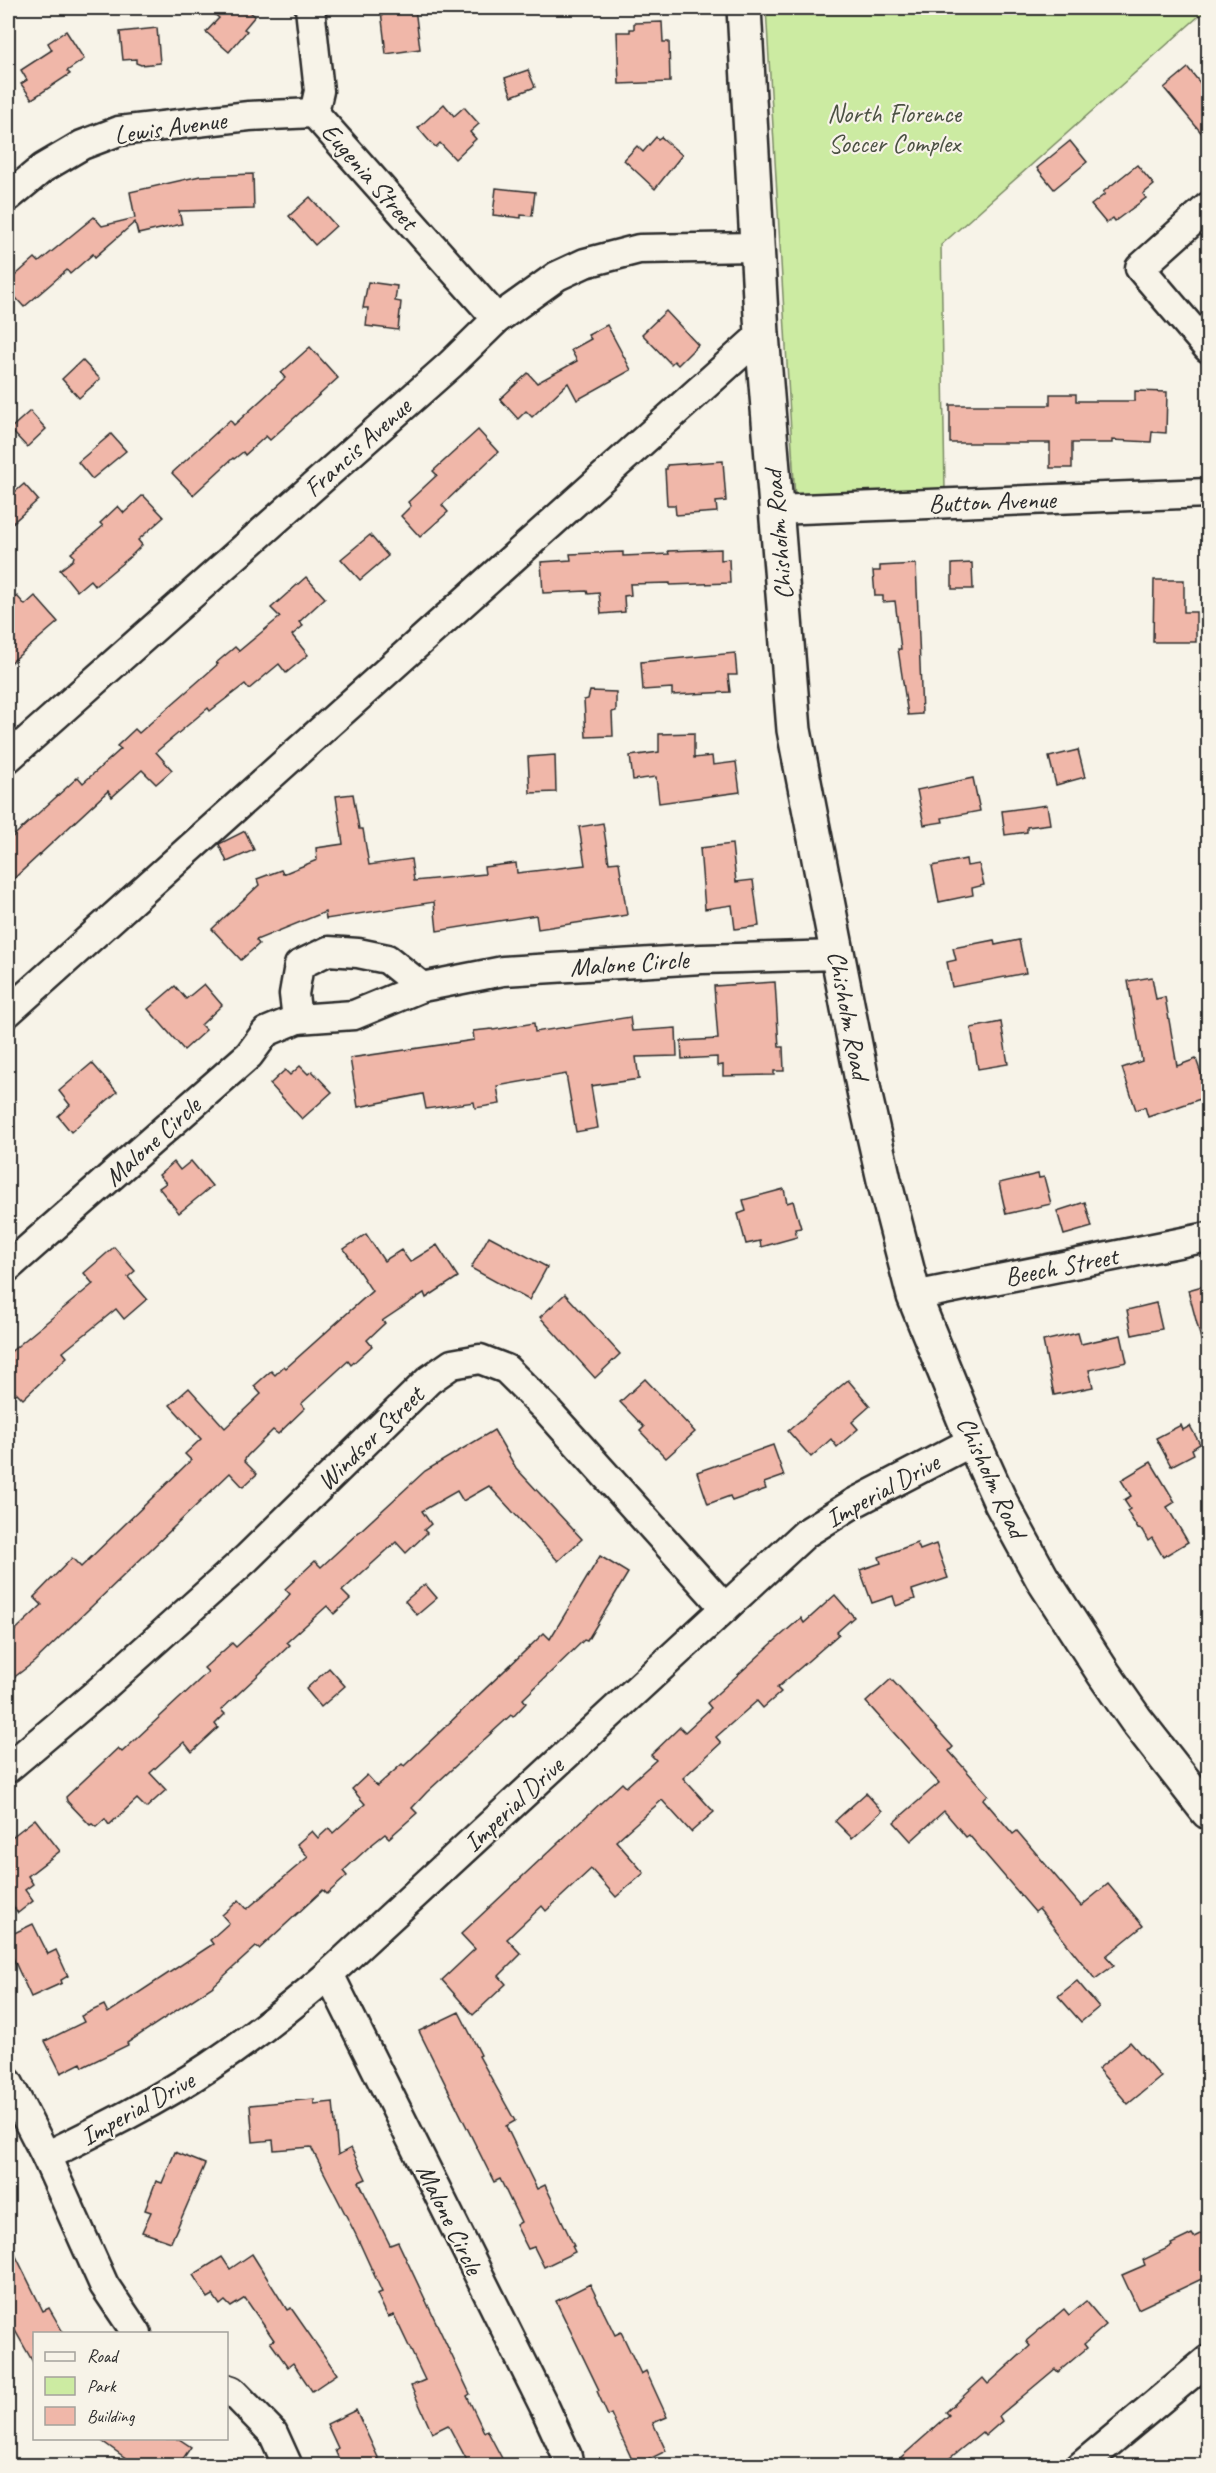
<svg xmlns="http://www.w3.org/2000/svg" width="1216" height="2473" viewBox="0 0 1216 2473" font-family="Caveat,sans-serif">
  <style>
    .green { fill: #cceba2; stroke: #7c8b66; stroke-width: 1.5 }
    .building { fill: #f0b7a9; stroke: #2b2b2b; stroke-width: 1.5 }
    .lines { fill: none; stroke-linecap: round; stroke-linejoin: round }
    .minor-casing { stroke: #2b2b2b; stroke-width: 33 }
    .major-casing { stroke: #2b2b2b; stroke-width: 38 }
    .minor { stroke: #f7f3e8; stroke-width: 28 }
    .major { stroke: #f7f3e8; stroke-width: 33 }
    .labels { text-anchor: middle; stroke-width: 4.5; stroke-linejoin: round; paint-order: stroke }
    .park-label { font-size: 26px; fill: #4b5143; stroke: #f7f3e8 }
    .street-label { font-size: 26px; fill: #2b2b2b; stroke: #f7f3e8 }
  </style>
  <rect width="100%" height="100%" fill="#f7f3e8"/>
  <filter id="ink" filterUnits="userSpaceOnUse"><feTurbulence type="fractalNoise" baseFrequency=".0167" numOctaves="2"/><feDisplacementMap in="SourceGraphic" scale="12" xChannelSelector="R" yChannelSelector="G"/><feConvolveMatrix kernelMatrix="1 2 1 2 8 2 1 2 1" color-interpolation-filters="sRGB"/></filter>
  <g filter="url(#ink)">
    <polygon class="green" points="766,8 1208,8 941,245 945,491 795,499"/>
    <g class="building">
      <polygon points="207,8 245,8 255,16 244,29 247,31 229,52 206,32 219,18"/>
      <polygon points="415,8 420,49 386,54 381,11"/>
      <polygon points="662,22 663,42 669,42 670,82 619,84 617,32 630,32 630,29 634,29 634,23"/>
      <polygon points="157,28 160,63 141,65 136,63 136,59 123,60 120,32"/>
      <polygon points="66,31 84,59 67,71 70,74 32,99 21,84 27,80 21,70 52,50 48,43"/>
      <polygon points="1188,68 1209,94 1209,142 1164,88"/>
      <polygon points="528,70 535,87 512,96 505,78"/>
      <polygon points="444,104 454,116 464,107 479,124 470,132 476,139 455,159 440,143 436,147 431,143 418,128"/>
      <polygon points="656,137 658,139 661,137 682,155 655,189 624,160 637,146 643,152"/>
      <polygon points="1070,141 1087,162 1054,189 1037,168"/>
      <polygon points="1137,165 1154,185 1143,194 1146,198 1115,221 1113,218 1106,223 1091,205 1105,194 1103,192"/>
      <polygon points="253,174 254,209 179,211 182,224 138,234 135,222 95,257 93,254 70,274 67,270 24,307 8,289 8,282 35,258 39,262 94,217 102,226 135,218 130,192 200,176"/>
      <polygon points="496,188 535,192 532,216 521,215 521,218 493,215"/>
      <polygon points="310,197 336,226 315,245 289,216"/>
      <polygon points="368,282 397,286 395,301 401,302 398,330 366,326 368,308 363,308"/>
      <polygon points="666,311 698,345 678,365 674,361 671,364 642,334"/>
      <polygon points="607,325 631,370 577,400 568,383 532,417 526,411 518,419 500,399 528,373 537,383 577,361 571,350 591,339 588,335"/>
      <polygon points="310,347 338,378 270,440 266,436 245,455 243,452 234,459 233,458 193,495 172,473 230,420 234,425 285,378 281,373"/>
      <polygon points="82,360 100,379 79,398 62,379"/>
      <polygon points="1135,391 1167,392 1166,433 1152,432 1151,442 1112,440 1112,443 1072,443 1072,468 1050,468 1050,443 950,443 950,405 1050,405 1050,394 1076,394 1076,401 1135,401"/>
      <polygon points="30,411 46,429 27,447 10,429"/>
      <polygon points="478,430 498,452 442,505 448,512 420,537 401,516 411,506 408,502 437,475 433,471"/>
      <polygon points="111,434 126,451 92,479 78,462"/>
      <polygon points="723,461 726,501 716,502 717,512 676,515 675,505 667,505 665,469 667,469 667,465"/>
      <polygon points="24,484 38,500 8,527 8,498"/>
      <polygon points="143,495 164,517 138,540 142,545 131,556 95,586 90,580 77,591 60,570 73,560 74,556 71,553 103,526 100,523 118,506 124,513"/>
      <polygon points="370,535 388,556 360,580 341,559"/>
      <polygon points="721,549 721,560 729,559 730,583 670,585 670,583 630,584 631,595 624,596 625,612 601,614 599,593 588,594 587,591 543,593 541,562 571,560 570,554 623,552 623,556 669,554 668,551"/>
      <polygon points="972,563 973,589 952,589 952,564"/>
      <polygon points="916,564 922,714 908,715 898,649 901,649 895,601 883,602 883,596 875,596 873,571 880,571 880,566"/>
      <polygon points="306,577 325,598 299,622 303,626 292,635 308,655 286,673 279,664 249,689 245,684 210,711 208,708 156,752 172,770 156,784 142,770 112,797 108,791 8,884 8,841 78,777 83,783 121,749 117,746 135,729 139,733 218,664 216,663 235,647 239,651 280,617 271,608"/>
      <polygon points="1154,580 1184,580 1184,612 1196,612 1196,642 1153,642"/>
      <polygon points="17,596 25,605 35,596 58,622 8,665 8,605"/>
      <polygon points="735,653 737,675 728,675 730,692 672,695 672,688 643,690 641,662"/>
      <polygon points="590,691 616,692 616,711 612,712 613,736 586,737 584,700 588,699"/>
      <polygon points="694,733 694,758 712,756 713,765 736,762 740,792 659,803 656,777 633,780 630,756 659,752 659,734"/>
      <polygon points="1078,750 1085,777 1056,785 1049,757"/>
      <polygon points="555,755 556,792 530,793 528,757"/>
      <polygon points="973,778 980,811 942,818 943,822 924,825 917,790"/>
      <polygon points="353,794 359,829 363,829 369,865 411,859 414,881 485,874 484,867 516,863 517,873 585,865 579,827 603,823 609,863 619,862 627,915 538,929 536,915 437,931 434,902 326,919 325,912 256,940 259,944 241,960 212,929 259,885 257,879 281,870 283,874 317,860 316,848 343,844 336,796"/>
      <polygon points="1047,805 1050,824 1027,827 1027,832 1005,835 1002,811"/>
      <polygon points="245,831 254,850 227,862 219,844"/>
      <polygon points="732,844 736,882 753,880 759,926 735,929 732,905 705,909 700,848"/>
      <polygon points="966,859 967,866 979,864 984,885 972,888 973,895 939,902 932,866"/>
      <polygon points="994,940 995,945 1019,940 1026,973 952,987 947,962 956,960 953,948"/>
      <polygon points="1152,977 1156,999 1165,997 1177,1066 1196,1059 1209,1096 1148,1117 1145,1107 1136,1110 1122,1068 1142,1061 1128,981"/>
      <polygon points="775,982 779,1047 783,1047 784,1071 774,1071 774,1075 723,1076 723,1065 717,1066 717,1057 682,1059 681,1041 718,1039 714,986"/>
      <polygon points="204,984 222,1005 201,1025 206,1030 184,1050 148,1009 175,986 186,999"/>
      <polygon points="630,1017 632,1031 676,1028 677,1056 636,1057 639,1079 591,1086 598,1128 576,1132 566,1074 497,1086 500,1104 475,1108 474,1102 426,1109 423,1094 358,1107 350,1058 474,1040 473,1031 492,1029 493,1030 534,1023 535,1032"/>
      <polygon points="1001,1022 1008,1064 978,1069 971,1028"/>
      <polygon points="92,1063 117,1092 71,1132 58,1116 70,1105 59,1091"/>
      <polygon points="300,1066 308,1074 312,1071 332,1092 302,1119 270,1084 285,1070 290,1075"/>
      <polygon points="191,1161 212,1186 179,1213 159,1188 166,1183 159,1175 174,1162 180,1170"/>
      <polygon points="1038,1174 1039,1178 1044,1177 1051,1204 1006,1214 999,1183"/>
      <polygon points="784,1189 787,1203 793,1201 801,1228 795,1229 797,1237 761,1247 760,1241 746,1244 738,1214 746,1211 743,1200"/>
      <polygon points="1085,1202 1092,1227 1064,1235 1057,1211"/>
      <polygon points="366,1234 384,1261 401,1250 410,1262 437,1245 458,1277 426,1298 424,1293 382,1321 385,1323 367,1340 372,1346 351,1365 348,1361 301,1404 305,1408 278,1434 273,1430 247,1456 244,1461 257,1474 243,1487 230,1473 34,1662 8,1682 8,1637 42,1605 34,1597 72,1558 81,1567 191,1460 185,1454 201,1439 170,1405 189,1388 225,1428 261,1394 254,1386 271,1371 275,1375 284,1366 286,1368 372,1291 344,1249"/>
      <polygon points="489,1236 547,1267 529,1300 471,1268"/>
      <polygon points="114,1247 135,1271 128,1277 147,1299 124,1319 116,1309 63,1352 67,1357 23,1399 17,1393 8,1401 8,1354 93,1284 84,1273"/>
      <polygon points="1206,1285 1209,1297 1209,1342 1202,1343 1188,1290"/>
      <polygon points="565,1294 620,1354 595,1378 540,1317"/>
      <polygon points="1156,1303 1162,1329 1132,1335 1127,1310"/>
      <polygon points="1078,1333 1081,1344 1121,1335 1127,1362 1089,1370 1093,1387 1054,1395 1043,1341"/>
      <polygon points="645,1379 695,1432 666,1458 640,1431 644,1427 620,1402"/>
      <polygon points="848,1380 870,1406 852,1422 858,1429 837,1447 831,1439 811,1457 788,1431"/>
      <polygon points="1181,1425 1183,1430 1190,1426 1200,1444 1192,1449 1194,1454 1171,1466 1156,1438"/>
      <polygon points="494,1430 516,1468 582,1539 558,1561 489,1486 463,1501 457,1491 422,1511 431,1524 424,1530 427,1533 406,1553 396,1542 342,1591 350,1599 334,1614 327,1606 287,1642 290,1645 221,1710 225,1714 215,1724 218,1728 192,1752 184,1742 150,1773 166,1790 146,1808 137,1799 109,1825 105,1819 96,1827 92,1824 90,1825 67,1801 66,1797 118,1748 122,1752 208,1672 204,1668 232,1643 236,1647 278,1608 290,1594 285,1589 315,1561 321,1567 425,1471"/>
      <polygon points="773,1445 784,1476 764,1483 766,1489 732,1501 730,1496 708,1504 697,1472"/>
      <polygon points="1151,1462 1175,1502 1167,1507 1188,1542 1163,1557 1152,1538 1148,1541 1142,1530 1138,1529 1127,1511 1130,1509 1124,1500 1131,1496 1121,1480"/>
      <polygon points="917,1543 920,1550 936,1544 948,1578 912,1590 915,1599 896,1606 893,1596 872,1603 860,1570 881,1563 879,1557"/>
      <polygon points="600,1556 628,1573 587,1641 584,1640 523,1699 526,1703 513,1717 511,1715 427,1792 412,1808 417,1813 389,1838 385,1834 370,1846 343,1871 347,1876 327,1894 323,1890 259,1949 256,1947 212,1987 127,2043 128,2045 83,2067 81,2063 61,2073 45,2041 84,2022 81,2016 104,2005 108,2013 213,1944 210,1940 229,1923 222,1915 239,1900 247,1909 308,1857 297,1844 312,1831 318,1838 329,1828 333,1833 365,1804 352,1789 367,1775 377,1786 402,1764 404,1766 544,1633 550,1639"/>
      <polygon points="425,1584 437,1598 417,1615 405,1601"/>
      <polygon points="835,1595 854,1617 837,1632 839,1634 777,1688 781,1692 763,1708 757,1701 716,1737 721,1743 683,1778 714,1812 691,1832 662,1800 616,1841 644,1873 616,1897 591,1869 546,1911 542,1906 507,1939 521,1954 499,1976 506,1984 473,2015 442,1980 475,1949 461,1934 622,1783 626,1787 656,1760 651,1755 680,1727 685,1732 711,1708 707,1703 778,1638 801,1618 804,1623"/>
      <polygon points="329,1668 345,1686 321,1707 306,1689"/>
      <polygon points="891,1679 953,1747 949,1751 988,1795 983,1799 1013,1834 1017,1831 1081,1906 1108,1884 1143,1926 1106,1956 1114,1965 1095,1979 1039,1909 1035,1912 969,1835 966,1837 944,1811 911,1841 894,1822 939,1783 866,1702"/>
      <polygon points="866,1793 882,1811 852,1838 835,1821"/>
      <polygon points="35,1819 60,1851 28,1876 33,1884 25,1890 33,1901 18,1913 10,1902 8,1903 8,1840"/>
      <polygon points="33,1924 48,1954 56,1950 68,1976 61,1980 62,1983 31,1997 8,1947 8,1936"/>
      <polygon points="1077,1981 1099,2007 1081,2022 1058,1996"/>
      <polygon points="459,2012 481,2055 479,2056 515,2121 506,2126 537,2189 545,2185 574,2246 572,2246 575,2252 544,2267 534,2247 528,2249 516,2225 521,2222 500,2179 494,2182 419,2031"/>
      <polygon points="1130,2042 1161,2077 1128,2104 1098,2069"/>
      <polygon points="314,2099 314,2104 333,2102 338,2155 351,2148 366,2179 359,2182 390,2245 398,2242 470,2394 467,2396 484,2432 487,2430 506,2466 470,2466 448,2425 432,2433 411,2386 425,2380 394,2315 388,2317 377,2294 382,2292 356,2235 311,2147 274,2150 273,2140 253,2142 250,2105"/>
      <polygon points="175,2152 205,2164 171,2242 142,2232 151,2212 145,2210 156,2181 162,2183"/>
      <polygon points="1208,2230 1208,2276 1138,2309 1122,2275 1145,2265 1143,2260 1172,2246 1171,2244 1192,2234 1194,2237"/>
      <polygon points="8,2240 43,2311 49,2308 64,2334 34,2334 34,2364 8,2318"/>
      <polygon points="252,2254 287,2310 291,2308 337,2374 312,2391 293,2363 288,2367 270,2342 274,2340 245,2298 231,2307 225,2301 220,2305 213,2295 208,2298 193,2275 222,2257 230,2269"/>
      <polygon points="590,2284 615,2335 621,2332 641,2374 646,2371 667,2417 653,2423 666,2451 635,2466 611,2414 608,2416 597,2391 599,2390 556,2301"/>
      <polygon points="1086,2301 1106,2325 1084,2344 1087,2348 1058,2372 1055,2369 999,2416 1002,2421 985,2436 982,2432 940,2466 891,2466 949,2415 946,2412 983,2378 988,2384 1030,2346 1026,2341 1064,2309 1069,2315"/>
      <polygon points="356,2410 382,2466 342,2466 335,2450 338,2448 327,2424"/>
      <polygon points="99,2439 179,2439 191,2447 178,2466 137,2466"/>
    </g>
    <g class="lines">
      <g class="minor-casing">
        <g id="minor">
          <polyline points="310,8 319,91 314,113 497,319"/>
          <polyline points="8,197 43,168 82,145 119,131 249,116 314,113"/>
          <polyline points="1208,207 1140,268 1208,348"/>
          <polyline points="775,510 1208,493"/>
          <polyline points="8,758 451,364 497,319 557,276 585,263 639,249 756,247"/>
          <polyline points="8,1012 762,334"/>
          <polyline points="297,1019 294,994 299,965 328,951 358,953 387,959 422,987 503,971 702,959 837,955"/>
          <polyline points="8,1267 249,1055 266,1032 297,1019 354,1015 422,987"/>
          <polyline points="914,1296 1208,1237"/>
          <polyline points="8,1768 98,1692 247,1558 429,1380 452,1364 480,1359 506,1369 547,1410 725,1608"/>
          <polyline points="329,1974 544,2406 567,2456 569,2466"/>
          <polyline points="8,2082 46,2156 104,2285 137,2334"/>
          <path d="M46 2156C101 2129 158 2101 210 2066 252 2038 291 2007 329 1974L806 1533 854 1503 973 1441"/>
          <polyline points="226,2389 232,2391 273,2433 288,2466"/>
          <polyline points="1081,2466 1208,2360"/>
        </g>
      </g>
      <g class="major-casing">
        <polyline id="major" points="744,8 762,334 794,730 865,1096 884,1180 914,1296 973,1441 1001,1503 1042,1578 1104,1674 1136,1720 1208,1812"/>
      </g>
      <use href="#minor" class="minor"/>
      <use href="#major" class="major"/>
    </g>
  </g>
  <g class="labels">
    <g class="park-label">
      <text x="894" y="122">North Florence<tspan x="894" dy="30">Soccer Complex</tspan></text>
    </g>
    <g class="street-label">
      <text transform="translate(170 127) rotate(-8)" y="9">Lewis Avenue</text>
      <text transform="translate(370 176) rotate(49)" y="9">Eugenia Street</text>
      <text transform="translate(357 447) rotate(-42)" y="9">Francis Avenue</text>
      <text transform="translate(992 501) rotate(-2)" y="9">Button Avenue</text>
      <text transform="translate(778 535) rotate(-95)" y="9">Chisholm Road</text>
      <text transform="translate(629 963) rotate(-4)" y="9">Malone Circle</text>
      <text transform="translate(849 1015) rotate(79)" y="9">Chisholm Road</text>
      <text transform="translate(152 1141) rotate(-42)" y="9">Malone Circle</text>
      <text transform="translate(1061 1266) rotate(-11)" y="9">Beech Street</text>
      <text transform="translate(370 1438) rotate(-44)" y="9">Windsor Street</text>
      <text transform="translate(992 1477) rotate(65)" y="9">Chisholm Road</text>
      <text transform="translate(882 1490) rotate(-29)" y="9">Imperial Drive</text>
      <text transform="translate(513 1804) rotate(-43)" y="9">Imperial Drive</text>
      <text transform="translate(137 2108) rotate(-29)" y="9">Imperial Drive</text>
      <text transform="translate(450 2219) rotate(64)" y="9">Malone Circle</text>
    </g>
  </g>
  <rect width="1216" height="2473" fill="none" stroke="#f7f3e8" stroke-width="30"/>
  <rect x="15" y="15" width="1186" height="2443" fill="none" stroke="#2b2b2b" stroke-width="2" filter="url(#ink)"/>
  <rect x="33" y="2332" width="195" height="108" fill="#f7f3e8" stroke="#a5a39c" stroke-width="1.5"/>
  <rect x="45" y="2352" width="30" height="9" fill="#f7f3e8" stroke="#a5a39c" stroke-width="1.5"/>
  <text x="87" y="2362" font-size="18" fill="#2b2b2b">Road</text>
  <rect x="45" y="2377" width="30" height="18" fill="#cceba2" stroke="#a5a39c" stroke-width="1.5"/>
  <text x="87" y="2392" font-size="18" fill="#2b2b2b">Park</text>
  <rect x="45" y="2407" width="30" height="18" fill="#f0b7a9" stroke="#a5a39c" stroke-width="1.5"/>
  <text x="87" y="2422" font-size="18" fill="#2b2b2b">Building</text>
</svg>
